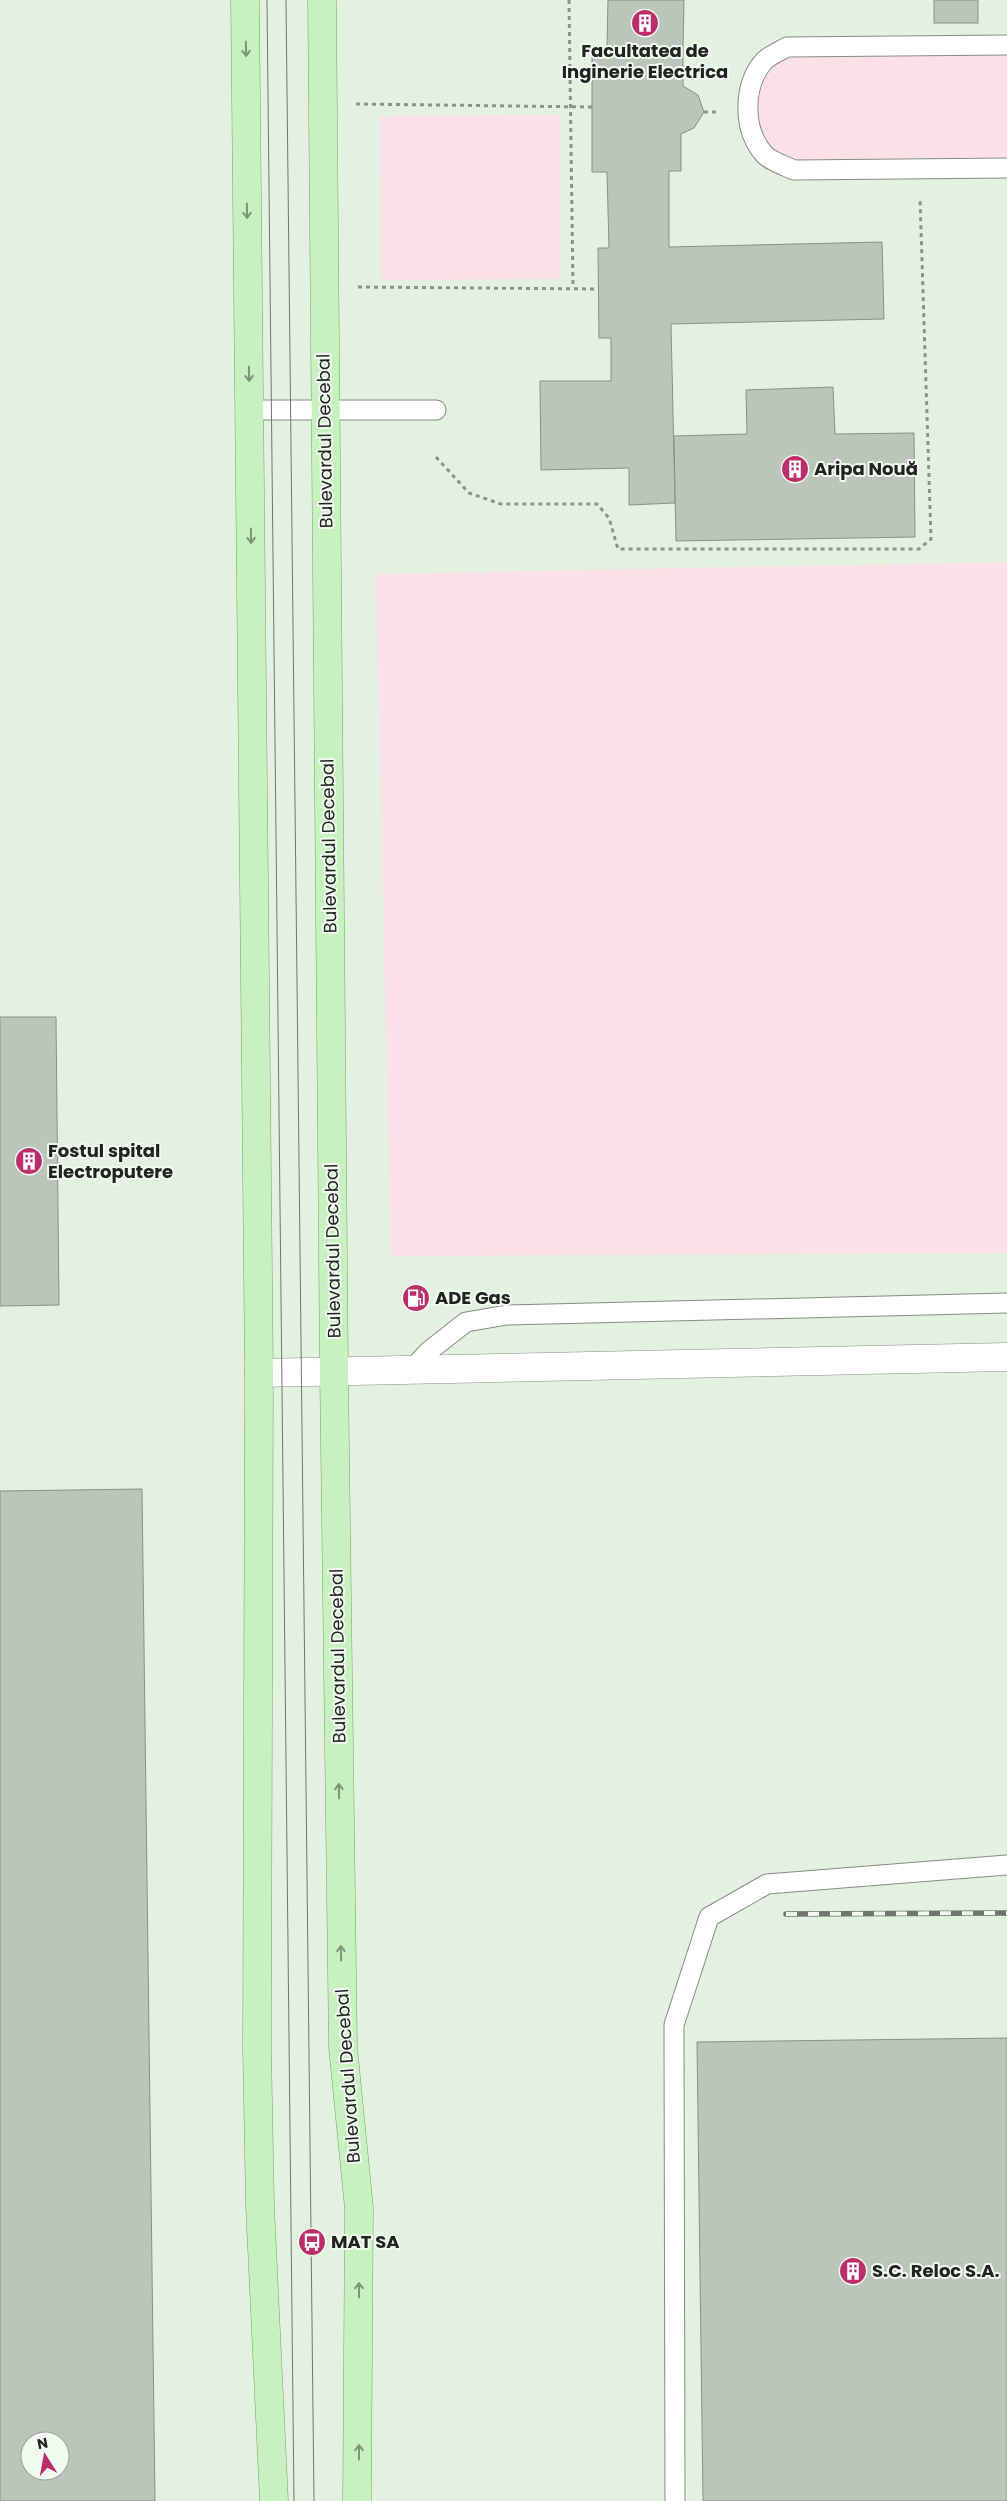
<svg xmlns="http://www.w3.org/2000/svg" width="1007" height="2501" viewBox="0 0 1007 2501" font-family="Poppins,sans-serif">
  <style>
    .built { fill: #e3f1e0; fill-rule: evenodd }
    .green { fill: #fce0e8 }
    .building { fill: #bcc5ba; stroke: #899187; fill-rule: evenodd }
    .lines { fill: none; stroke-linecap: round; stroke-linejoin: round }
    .lane-casing { stroke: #858d83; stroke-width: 21 }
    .street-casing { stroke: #858d83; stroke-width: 29 }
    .primary-casing { stroke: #74a36a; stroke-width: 29 }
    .path { stroke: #8d938c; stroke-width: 3; stroke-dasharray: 4 4; stroke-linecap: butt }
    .lane { stroke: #fff; stroke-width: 19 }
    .street { stroke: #fff; stroke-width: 28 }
    .primary { stroke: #c7f1be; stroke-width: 28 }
    .tram { stroke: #70766f; stroke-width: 1 }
    .rail-casing { stroke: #70766f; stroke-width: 5.5 }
    .rail { stroke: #f1faef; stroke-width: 4; stroke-dasharray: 11; stroke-linecap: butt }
    .oneway { stroke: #7c9577 }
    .labels { text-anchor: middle; stroke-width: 4; stroke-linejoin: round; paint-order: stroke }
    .poi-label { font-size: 18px; font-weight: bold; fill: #202420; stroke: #f1faef; text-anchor: start }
    .street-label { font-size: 18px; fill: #202420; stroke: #f1faef }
  </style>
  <rect width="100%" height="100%" fill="#f1faef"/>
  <path class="built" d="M0 0H1007V2501H0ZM30 2441H60V2471H30Z"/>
  <g class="green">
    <polygon points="1007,45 1007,168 794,170 764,155 750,82 787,47"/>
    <polygon points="560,115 561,279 381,280 380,116"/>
    <polygon points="1007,562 1007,1253 391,1256 376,574"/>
  </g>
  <g class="building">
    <polygon points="608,0 684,0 683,47 607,47"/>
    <rect x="934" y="0" width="44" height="23"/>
    <polygon points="592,47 683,47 683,86 698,95 704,112 694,128 681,134 681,171 669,171 669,247 882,242 884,319 671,324 675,503 629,505 629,468 541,470 540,381 611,381 611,338 599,338 598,248 609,248 607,172 592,172"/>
    <polygon points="833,387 835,434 914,433 915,537 676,541 674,436 747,434 746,390"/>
    <polygon points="0,1017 56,1017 59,1305 0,1306"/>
    <path d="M142 1489 155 2501H0V1491ZM30 2441H60V2471H30Z"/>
    <polygon points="1007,2038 1007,2501 703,2501 697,2042"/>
  </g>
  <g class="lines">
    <g class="lane-casing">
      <g id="lane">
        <path d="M1007 45 787 47C780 51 770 55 764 61 743 85 742 129 764 154 770 161 785 166 794 170L1007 168"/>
        <polyline points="249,410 436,410"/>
        <polyline points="411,1370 429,1351 466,1322 507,1315 1007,1303"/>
        <polyline points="675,2501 674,2025 709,1917 767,1884 1007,1865"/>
      </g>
    </g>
    <g class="street-casing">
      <polyline id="street" points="259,1373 1007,1357"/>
    </g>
    <g class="primary-casing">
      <g id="primary">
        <polyline points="245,0 259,1373 257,2050 260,2206 274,2501"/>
        <polyline points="322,0 334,1372 343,2047 359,2208 357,2501"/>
      </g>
    </g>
    <g class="path">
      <polyline points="569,0 573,288"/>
      <polyline points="356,104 592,107"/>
      <polyline points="704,112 720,112"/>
      <polyline points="358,287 597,289"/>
      <polyline points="436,457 469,493 501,504 597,504 609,518 618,549 919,549 931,539 920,198"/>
    </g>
    <use href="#lane" class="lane"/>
    <use href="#street" class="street"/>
    <use href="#primary" class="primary"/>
    <g class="tram">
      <polyline points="267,0 294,2501"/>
      <polyline points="286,0 314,2501"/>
    </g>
    <g class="rail-casing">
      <polyline id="rail" points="786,1914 1007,1913"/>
    </g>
    <use href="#rail" class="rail"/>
  </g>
  <defs><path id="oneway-shaft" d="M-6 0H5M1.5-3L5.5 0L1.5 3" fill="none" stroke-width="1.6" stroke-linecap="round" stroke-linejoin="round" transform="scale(1.25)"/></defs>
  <g class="oneway">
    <use href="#oneway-shaft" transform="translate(246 49) rotate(89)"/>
    <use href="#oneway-shaft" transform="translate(247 211) rotate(89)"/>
    <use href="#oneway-shaft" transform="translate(249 374) rotate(89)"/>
    <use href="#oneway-shaft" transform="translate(251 536) rotate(89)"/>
    <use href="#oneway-shaft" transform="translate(339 1791) rotate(-91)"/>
    <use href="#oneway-shaft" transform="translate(341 1953) rotate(-91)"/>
    <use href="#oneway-shaft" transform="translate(359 2290) rotate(-90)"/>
    <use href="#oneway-shaft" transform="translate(359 2452) rotate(-90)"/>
  </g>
  <defs>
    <g id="building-disc" transform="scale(1.4375)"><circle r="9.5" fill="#ba2f69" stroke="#f1faef"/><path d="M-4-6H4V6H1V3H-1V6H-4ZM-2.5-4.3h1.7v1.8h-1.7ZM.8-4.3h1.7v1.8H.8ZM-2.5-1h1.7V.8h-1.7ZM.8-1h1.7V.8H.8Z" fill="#fff"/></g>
    <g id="fuel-disc" transform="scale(1.4375)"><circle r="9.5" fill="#ba2f69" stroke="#f1faef"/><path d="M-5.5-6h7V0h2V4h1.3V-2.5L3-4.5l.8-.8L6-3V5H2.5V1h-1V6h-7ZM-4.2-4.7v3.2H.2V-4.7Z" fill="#fff"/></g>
    <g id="bus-disc" transform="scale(1.4375)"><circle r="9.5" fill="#ba2f69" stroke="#f1faef"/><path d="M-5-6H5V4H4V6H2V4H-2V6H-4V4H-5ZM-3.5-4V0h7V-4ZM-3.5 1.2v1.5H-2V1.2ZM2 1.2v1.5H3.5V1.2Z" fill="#fff"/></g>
  </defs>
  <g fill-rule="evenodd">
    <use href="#building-disc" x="645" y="23"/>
    <use href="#building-disc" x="795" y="469"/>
    <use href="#building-disc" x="29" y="1161"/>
    <use href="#fuel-disc" x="416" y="1298"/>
    <use href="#bus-disc" x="312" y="2242"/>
    <use href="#building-disc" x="853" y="2271"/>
  </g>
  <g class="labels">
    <g class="poi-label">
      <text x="645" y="57" text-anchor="middle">Facultatea de<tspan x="645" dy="21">Inginerie Electrica</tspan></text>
      <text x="814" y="475">Aripa Nouă</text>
      <text x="48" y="1157">Fostul spital<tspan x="48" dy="21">Electroputere</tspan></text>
      <text x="435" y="1304">ADE Gas</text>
      <text x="331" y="2248">MAT SA</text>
      <text x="872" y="2277">S.C. Reloc S.A.</text>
    </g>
    <g class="street-label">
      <text transform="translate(325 441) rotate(-91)" y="6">Bulevardul Decebal</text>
      <text transform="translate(329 846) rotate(-91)" y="6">Bulevardul Decebal</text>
      <text transform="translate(333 1251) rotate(-91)" y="6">Bulevardul Decebal</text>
      <text transform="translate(338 1656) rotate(-91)" y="6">Bulevardul Decebal</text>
      <text transform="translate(348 2076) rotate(-94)" y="6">Bulevardul Decebal</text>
    </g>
  </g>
  <g transform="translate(45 2456) rotate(349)"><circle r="24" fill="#f1faef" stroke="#9da49c"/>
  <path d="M0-4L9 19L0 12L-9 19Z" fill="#ba2f69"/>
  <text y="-8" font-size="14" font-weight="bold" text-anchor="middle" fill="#202420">N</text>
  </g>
</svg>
